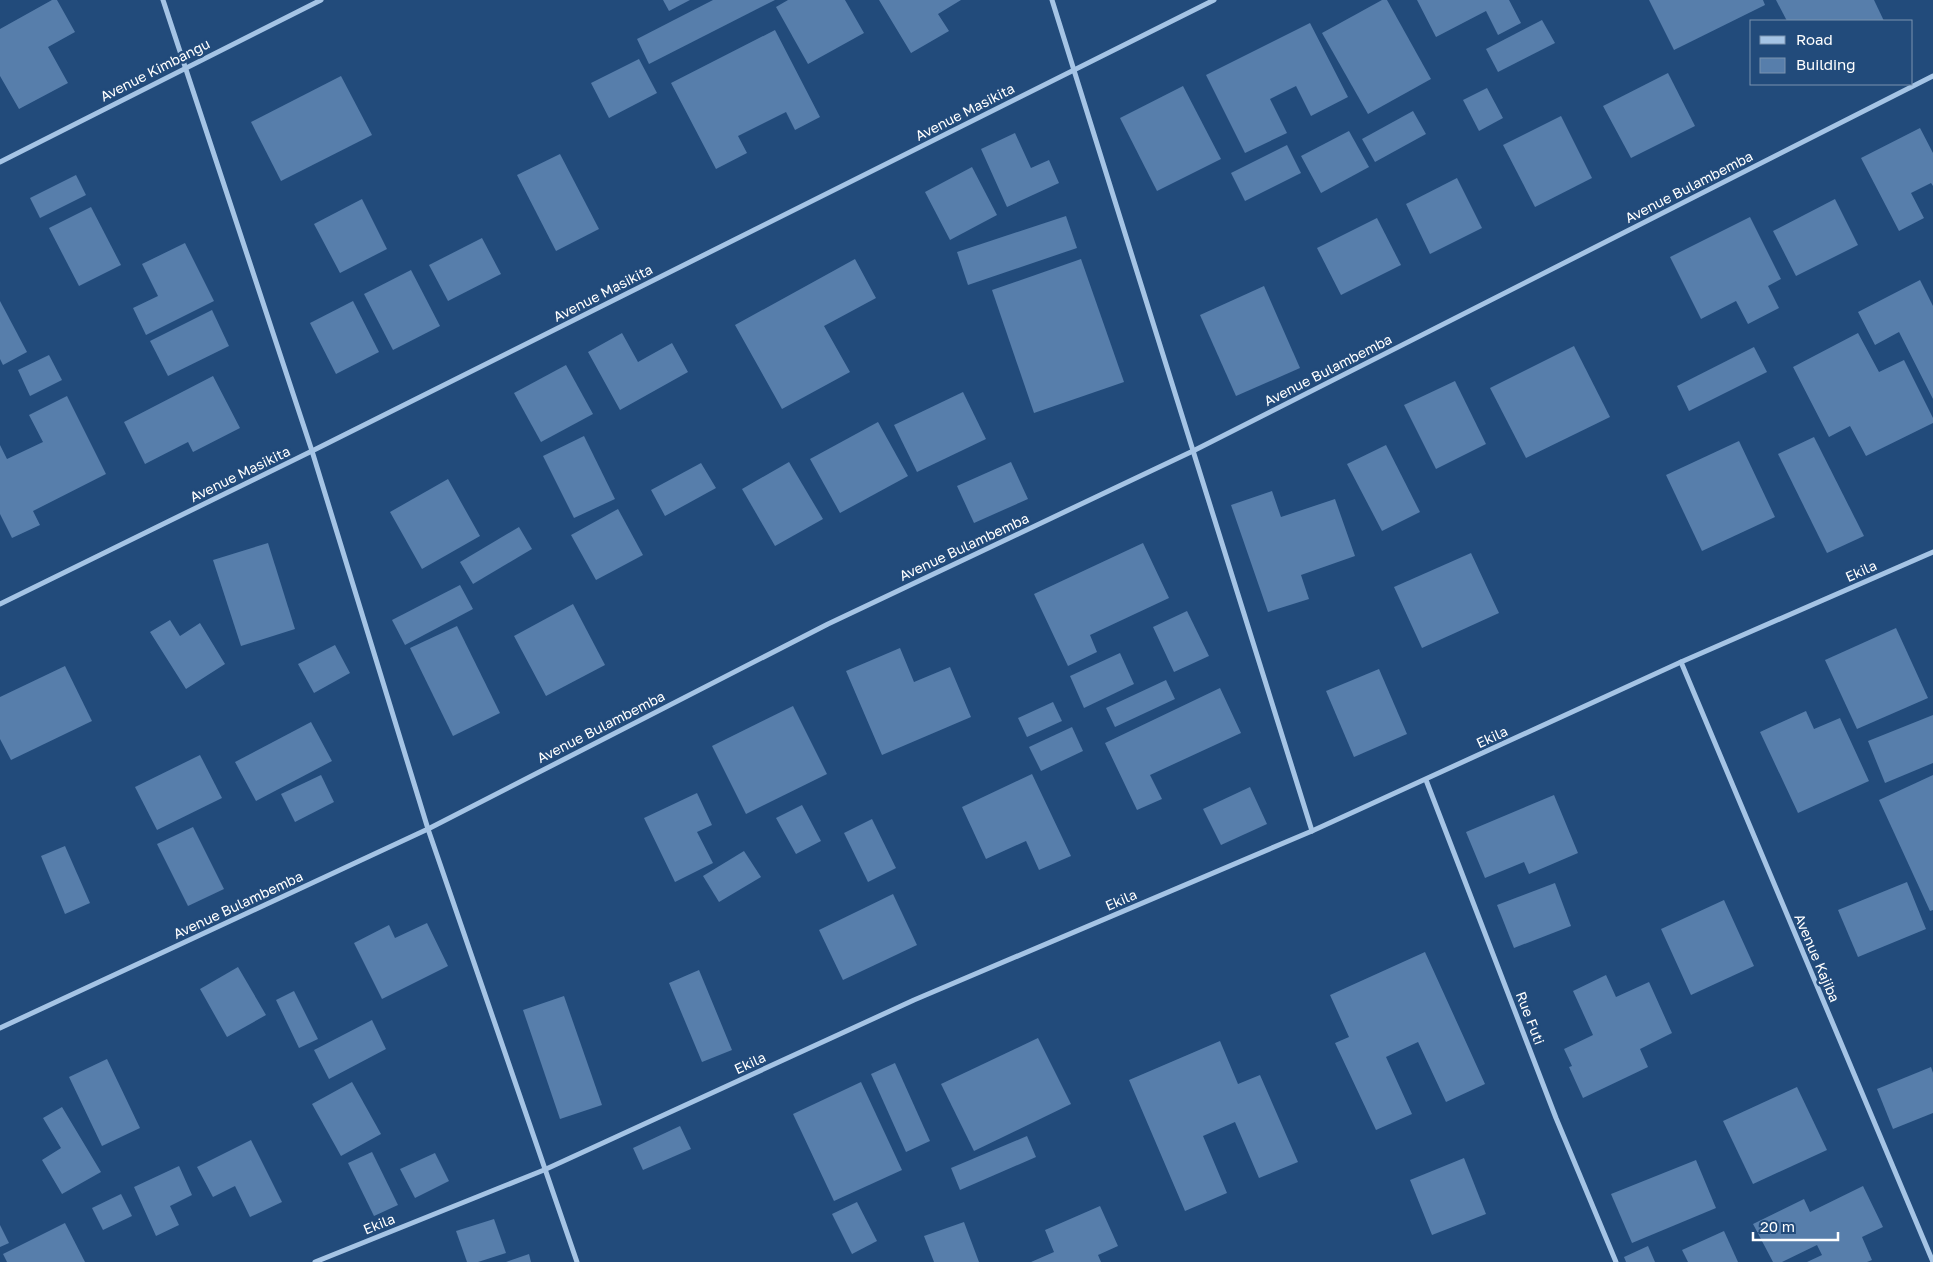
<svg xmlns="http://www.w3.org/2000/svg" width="1933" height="1262" viewBox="0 0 1933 1262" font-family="'Golos Text',sans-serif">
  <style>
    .building { fill: #577eab }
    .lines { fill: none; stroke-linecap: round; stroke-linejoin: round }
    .minor { stroke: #a5c4e5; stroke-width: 5 }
    .labels { text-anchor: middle; stroke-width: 5; stroke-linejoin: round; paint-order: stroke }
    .street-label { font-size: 14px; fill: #fff; stroke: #224b7b }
  </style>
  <rect width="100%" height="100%" fill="#224b7b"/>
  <g class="building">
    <polygon points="52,0 57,0 75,32 48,47 68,83 19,109 0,76 0,29"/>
    <polygon points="663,0 690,0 669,11"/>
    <polygon points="713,0 775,0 649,64 637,39"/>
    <polygon points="788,0 845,0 864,33 808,64 776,7"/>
    <polygon points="879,0 961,0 938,14 949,31 911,53"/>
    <polygon points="1382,0 1387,0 1431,79 1368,114 1322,33"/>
    <polygon points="1417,0 1509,0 1521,23 1498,35 1486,11 1436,37"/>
    <polygon points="1649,0 1763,0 1765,5 1674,50"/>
    <polygon points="1776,0 1874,0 1884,21 1787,21"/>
    <polygon points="1542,20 1555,43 1498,72 1486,49"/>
    <polygon points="1310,23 1348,97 1311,116 1296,86 1270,99 1287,133 1245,153 1206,75"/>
    <polygon points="775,30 820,117 795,130 786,112 738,136 747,153 716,169 671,83"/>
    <polygon points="639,59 657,93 609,118 591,83"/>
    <polygon points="1668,73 1695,126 1631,158 1603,106"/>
    <polygon points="341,76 372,135 281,181 251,122"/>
    <polygon points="1183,86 1221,159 1157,191 1120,118"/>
    <polygon points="1487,88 1503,118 1479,131 1463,100"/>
    <polygon points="1413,111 1426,134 1375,162 1362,139"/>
    <polygon points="1561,116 1592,178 1535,207 1503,145"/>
    <polygon points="1920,128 1933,153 1933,186 1931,183 1911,193 1924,218 1899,231 1861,158"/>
    <polygon points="1349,131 1369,167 1321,193 1301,156"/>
    <polygon points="1015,133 1031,168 1049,160 1059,183 1007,207 981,149"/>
    <polygon points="1287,145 1301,173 1245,201 1231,173"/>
    <polygon points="560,154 599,229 556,251 517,175"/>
    <polygon points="972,167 997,215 950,240 925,192"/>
    <polygon points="76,175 86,195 40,218 30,198"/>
    <polygon points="1457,178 1482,228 1430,254 1406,204"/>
    <polygon points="362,199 387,249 340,273 314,224"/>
    <polygon points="1835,199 1858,245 1796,276 1773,231"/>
    <polygon points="91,207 121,265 79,286 49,228"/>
    <polygon points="1066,216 1077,248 968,285 957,252"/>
    <polygon points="1750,217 1781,279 1768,286 1779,308 1748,324 1736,301 1701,319 1670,257"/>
    <polygon points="1377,218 1401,265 1341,295 1317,248"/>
    <polygon points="482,238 501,274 448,301 429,265"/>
    <polygon points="185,243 214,301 146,335 133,308 158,296 142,264"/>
    <polygon points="855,259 876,298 824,326 850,372 782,409 735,325"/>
    <polygon points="1081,259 1124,382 1034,413 992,290"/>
    <polygon points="411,270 440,326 393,350 364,294"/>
    <polygon points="1920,280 1933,306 1933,399 1899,332 1875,345 1858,312"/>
    <polygon points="1264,286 1300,368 1236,396 1200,315"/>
    <polygon points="0,301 27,352 3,365 0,359"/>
    <polygon points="353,301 379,352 336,374 310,323"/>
    <polygon points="212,310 229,346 168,376 150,341"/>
    <polygon points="622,333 638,362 672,343 688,372 620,410 588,352"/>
    <polygon points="1858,333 1879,372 1904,360 1933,418 1933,423 1866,456 1850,426 1829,437 1793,367"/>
    <polygon points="1574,346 1610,417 1526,458 1490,388"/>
    <polygon points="1754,347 1767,372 1689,411 1677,386"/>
    <polygon points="49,355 62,380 30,396 18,370"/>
    <polygon points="566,365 593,414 541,442 514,393"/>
    <polygon points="213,376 240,428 193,452 188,442 145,464 124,422"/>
    <polygon points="1455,381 1486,444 1436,469 1404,405"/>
    <polygon points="963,392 986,439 917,472 894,425"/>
    <polygon points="67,396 106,474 33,511 40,525 12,538 0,514 0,445 7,459 43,442 29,415"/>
    <polygon points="878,422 908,476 840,513 810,459"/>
    <polygon points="584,436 615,499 574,518 543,456"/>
    <polygon points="1814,437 1864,536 1827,553 1778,454"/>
    <polygon points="1739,441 1775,517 1702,551 1666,475"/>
    <polygon points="1386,445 1420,512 1382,531 1347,464"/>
    <polygon points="789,462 823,519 775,546 742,489"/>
    <polygon points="1011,462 1028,499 974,523 957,486"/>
    <polygon points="701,463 716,488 665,516 651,490"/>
    <polygon points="448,479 480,536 422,569 390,512"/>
    <polygon points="1272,491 1281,517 1335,499 1355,556 1301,575 1309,599 1268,612 1231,505"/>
    <polygon points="618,509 643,555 596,580 571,535"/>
    <polygon points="519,527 532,549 473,584 460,562"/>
    <polygon points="268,543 295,629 241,646 213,560"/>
    <polygon points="1143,543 1169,598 1090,635 1097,652 1068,666 1034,594"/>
    <polygon points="1471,553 1499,613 1422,648 1394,587"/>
    <polygon points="460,585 473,609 405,645 392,620"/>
    <polygon points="573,604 605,665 546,696 514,636"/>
    <polygon points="1187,611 1209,656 1174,672 1153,627"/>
    <polygon points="170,620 180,636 200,623 225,664 186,689 150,632"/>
    <polygon points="457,626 500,713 453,736 410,648"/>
    <polygon points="1896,628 1928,698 1857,729 1825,660"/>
    <polygon points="335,645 350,673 314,693 298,664"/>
    <polygon points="900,648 914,682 950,667 971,717 882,755 846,671"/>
    <polygon points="1120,653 1134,684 1084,708 1070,676"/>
    <polygon points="65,666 92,721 11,760 0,739 0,697"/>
    <polygon points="1379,669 1407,734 1354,757 1326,691"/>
    <polygon points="1166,680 1175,699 1115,727 1106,708"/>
    <polygon points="1220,688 1241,733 1150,775 1162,799 1137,810 1105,743"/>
    <polygon points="1053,702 1062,721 1027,737 1018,718"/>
    <polygon points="793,706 827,774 746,814 712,746"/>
    <polygon points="1806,711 1814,729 1840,718 1869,781 1798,813 1760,732"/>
    <polygon points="1933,715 1933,763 1885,783 1868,741"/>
    <polygon points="311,722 332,761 256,801 235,762"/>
    <polygon points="1072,727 1083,751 1041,771 1029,747"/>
    <polygon points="200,755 222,798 157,830 135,787"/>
    <polygon points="1032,774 1071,856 1039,870 1026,841 986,859 962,807"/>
    <polygon points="321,775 334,802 295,822 281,794"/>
    <polygon points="1933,775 1933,910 1930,911 1879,800"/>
    <polygon points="1250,787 1267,824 1221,845 1203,809"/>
    <polygon points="697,793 712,825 697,832 713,863 675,882 644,818"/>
    <polygon points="1554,795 1578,853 1529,874 1524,862 1485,878 1466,832"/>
    <polygon points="802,805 821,841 796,854 776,818"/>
    <polygon points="872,819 896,868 868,882 844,833"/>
    <polygon points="193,827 224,889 188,906 157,844"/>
    <polygon points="65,846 90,903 65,914 41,856"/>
    <polygon points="744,851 761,877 719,902 703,876"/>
    <polygon points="1907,882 1926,929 1858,957 1838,910"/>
    <polygon points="1555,883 1571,926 1514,948 1497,905"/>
    <polygon points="893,894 917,945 843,980 819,930"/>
    <polygon points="1724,900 1754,966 1691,995 1661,929"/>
    <polygon points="427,923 448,966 382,999 354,943 389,925 395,938"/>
    <polygon points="1425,952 1485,1084 1446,1102 1418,1042 1386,1057 1412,1114 1376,1130 1335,1043 1349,1037 1330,995"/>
    <polygon points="238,967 266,1015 227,1037 200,989"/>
    <polygon points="699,970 732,1050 702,1062 669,983"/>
    <polygon points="1606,975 1616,997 1649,982 1672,1033 1640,1049 1648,1067 1583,1098 1569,1067 1572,1066 1564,1049 1593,1035 1573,991"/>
    <polygon points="294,991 318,1039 299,1048 276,1000"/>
    <polygon points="564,996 602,1105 560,1119 523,1010"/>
    <polygon points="372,1020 386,1049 329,1079 314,1050"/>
    <polygon points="1038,1038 1071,1104 974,1151 941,1084"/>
    <polygon points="1220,1041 1238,1084 1260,1075 1298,1162 1259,1178 1235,1122 1203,1136 1227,1193 1185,1211 1129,1080"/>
    <polygon points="107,1059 140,1128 102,1146 69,1077"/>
    <polygon points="895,1063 930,1141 906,1152 871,1074"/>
    <polygon points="1931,1067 1933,1073 1933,1113 1893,1129 1877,1089"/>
    <polygon points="352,1082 381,1134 341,1156 312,1104"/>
    <polygon points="861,1082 902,1170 834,1201 793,1114"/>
    <polygon points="1797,1087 1827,1150 1753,1184 1723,1121"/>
    <polygon points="62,1107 101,1172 62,1194 42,1160 61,1148 43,1118"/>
    <polygon points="680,1126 691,1149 643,1170 633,1148"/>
    <polygon points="1027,1136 1036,1157 960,1190 951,1168"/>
    <polygon points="251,1140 282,1202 250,1217 235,1186 213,1197 197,1167"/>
    <polygon points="372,1152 398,1205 374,1216 348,1163"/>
    <polygon points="435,1153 449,1181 415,1198 400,1169"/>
    <polygon points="1464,1158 1486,1214 1432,1235 1410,1180"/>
    <polygon points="1696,1160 1716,1208 1632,1243 1611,1194"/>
    <polygon points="179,1166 192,1195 170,1206 179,1225 156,1236 134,1187"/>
    <polygon points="1863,1186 1883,1227 1862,1237 1872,1260 1867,1262 1807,1262 1822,1255 1817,1245 1782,1262 1773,1262 1753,1224 1804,1199 1810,1212"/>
    <polygon points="121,1194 132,1216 103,1230 92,1208"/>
    <polygon points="857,1202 877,1241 852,1254 832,1214"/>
    <polygon points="1100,1206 1118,1246 1098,1255 1101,1262 1031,1262 1054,1252 1045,1230"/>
    <polygon points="494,1219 506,1253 478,1262 467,1262 456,1231"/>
    <polygon points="964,1222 979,1262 934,1262 924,1236"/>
    <polygon points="65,1223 85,1262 7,1262 3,1254"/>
    <polygon points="0,1225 9,1243 0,1247"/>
    <polygon points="1724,1231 1738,1262 1688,1262 1682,1250"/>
    <polygon points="1648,1246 1655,1262 1626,1262 1624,1257"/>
    <polygon points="529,1254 531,1262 506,1262"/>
  </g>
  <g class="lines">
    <g class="minor">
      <polyline points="163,0 312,451 428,829 577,1262"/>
      <polyline points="1052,0 1312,831"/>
      <polyline points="0,162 321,0"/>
      <polyline points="0,604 312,451 1214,0"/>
      <polyline points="1681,662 1933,1262"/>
      <polyline points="1426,780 1556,1118 1616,1262"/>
      <polyline points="0,1028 428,829 828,624 1193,451 1933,76"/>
      <polyline points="315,1262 544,1170 914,1000 1312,831 1681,662 1933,552"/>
    </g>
  </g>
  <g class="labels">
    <g class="street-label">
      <text transform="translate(155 70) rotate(-27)" y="5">Avenue Kimbangu</text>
      <text transform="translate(965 112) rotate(-27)" y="5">Avenue Masikita</text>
      <text transform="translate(1689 187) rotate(-27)" y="5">Avenue Bulambemba</text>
      <text transform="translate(603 293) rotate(-27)" y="5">Avenue Masikita</text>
      <text transform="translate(1328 370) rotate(-27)" y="5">Avenue Bulambemba</text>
      <text transform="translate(240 474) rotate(-26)" y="5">Avenue Masikita</text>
      <text transform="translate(964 547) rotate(-25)" y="5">Avenue Bulambemba</text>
      <text transform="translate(1861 571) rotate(-24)" y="5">Ekila</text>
      <text transform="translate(601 727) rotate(-27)" y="5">Avenue Bulambemba</text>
      <text transform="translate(1492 737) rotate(-25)" y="5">Ekila</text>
      <text transform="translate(1121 900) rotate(-23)" y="5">Ekila</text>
      <text transform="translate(238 905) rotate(-25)" y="5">Avenue Bulambemba</text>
      <text transform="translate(1817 958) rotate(67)" y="5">Avenue Kajiba</text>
      <text transform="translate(1530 1018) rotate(69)" y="5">Rue Futi</text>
      <text transform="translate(750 1063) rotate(-25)" y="5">Ekila</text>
      <text transform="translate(379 1224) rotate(-22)" y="5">Ekila</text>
    </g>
  </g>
  <rect x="1750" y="20" width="162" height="65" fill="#224b7b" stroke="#7a93b0"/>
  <rect x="1760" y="36" width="25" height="8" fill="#a5c4e5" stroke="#7a93b0"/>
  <text x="1796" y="45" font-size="15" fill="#ffffff">Road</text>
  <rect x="1760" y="58" width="25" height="15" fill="#577eab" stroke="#7a93b0"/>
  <text x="1796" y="70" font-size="15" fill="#ffffff">Building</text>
  <path d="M1753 1232v8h85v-8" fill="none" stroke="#ffffff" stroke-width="2.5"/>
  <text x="1760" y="1232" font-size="15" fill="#ffffff" stroke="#224b7b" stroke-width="4" paint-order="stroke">20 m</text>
</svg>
